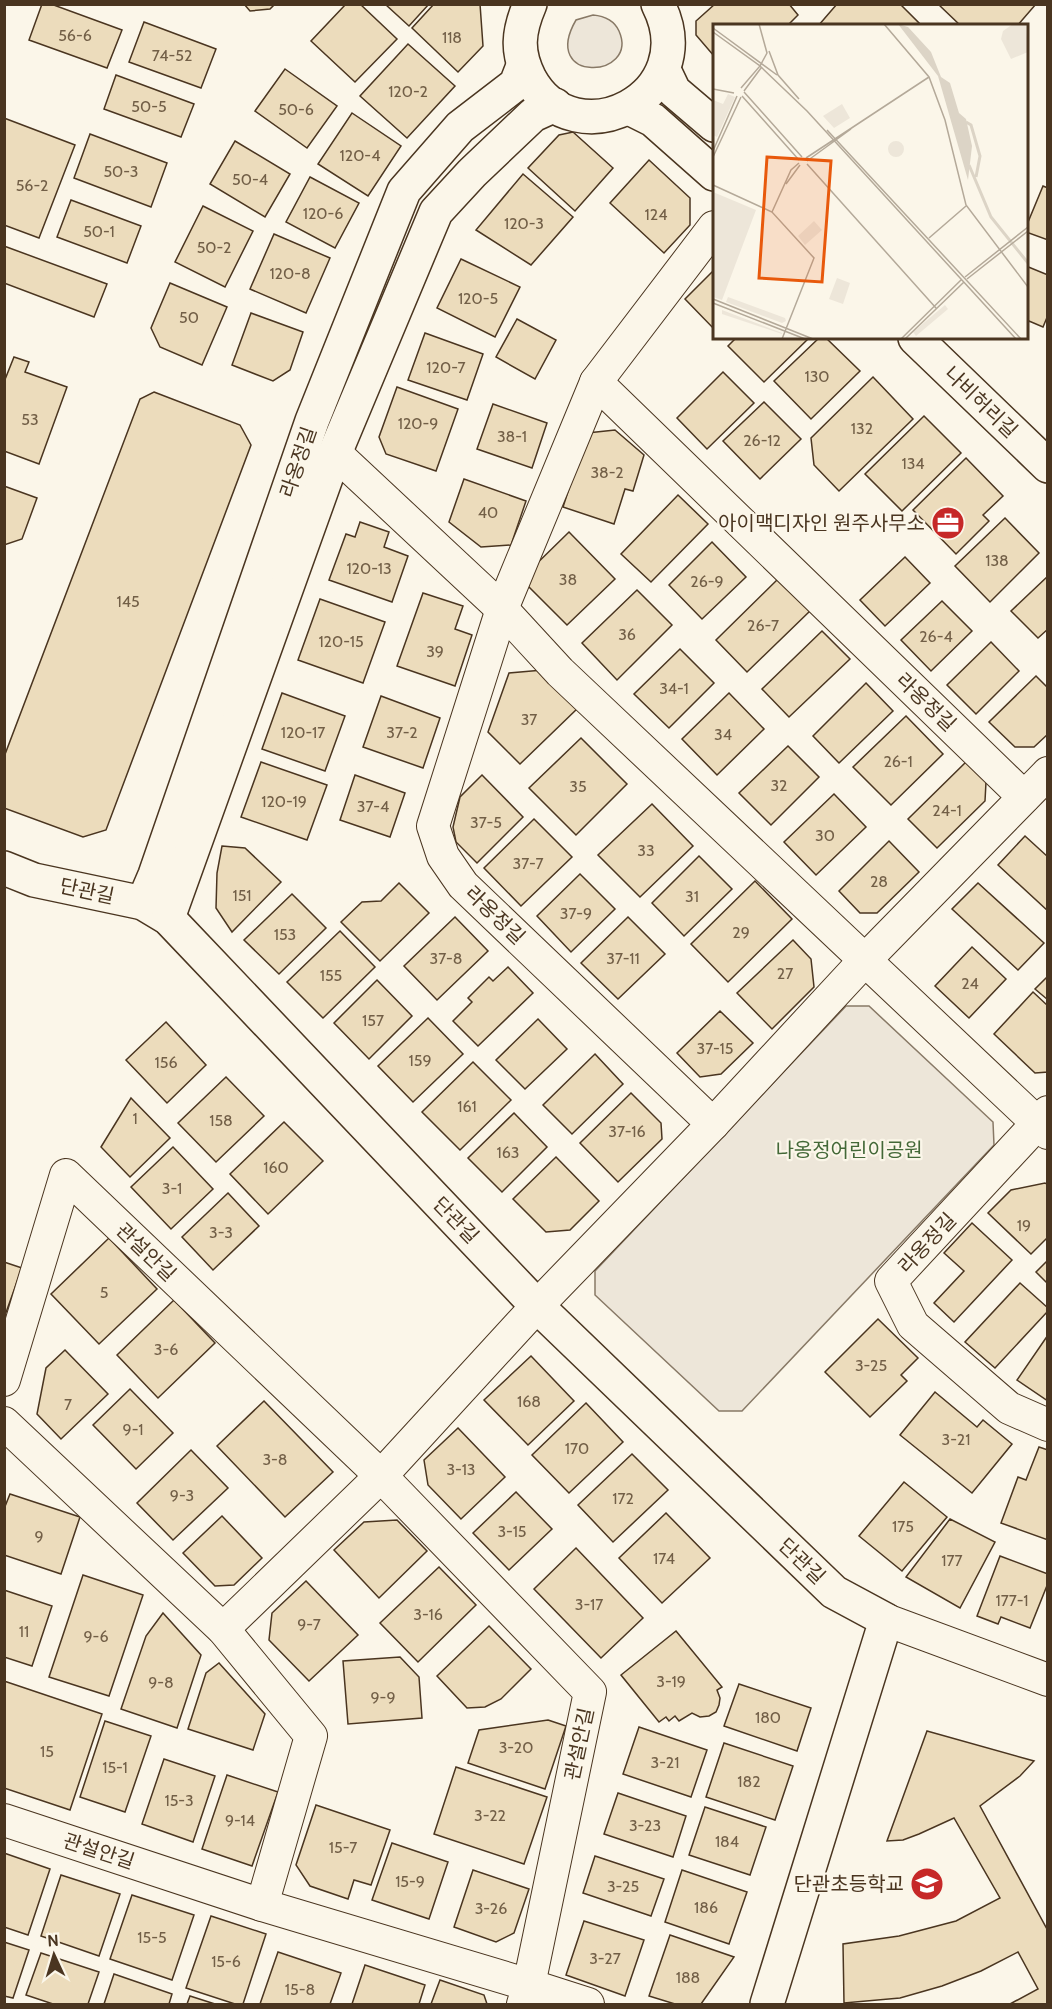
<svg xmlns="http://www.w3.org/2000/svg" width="1052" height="2009" viewBox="0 0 1052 2009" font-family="Cabin,'Noto Sans KR',sans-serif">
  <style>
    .green { fill: #ede6d9; stroke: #887966; stroke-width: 1.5 }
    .building { fill: #ecdcbc; stroke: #4a3520; stroke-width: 1.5 }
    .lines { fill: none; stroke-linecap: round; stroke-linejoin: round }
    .street-casing { stroke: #4a3520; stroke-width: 34 }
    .secondary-casing { stroke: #4a3520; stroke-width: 36 }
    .street { stroke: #fbf6e9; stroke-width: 32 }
    .secondary { stroke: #fbf6e9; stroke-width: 33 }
    .labels { text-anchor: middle; stroke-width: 4.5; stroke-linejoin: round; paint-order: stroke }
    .number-label { font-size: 16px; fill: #725f47 }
    .street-label { font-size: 20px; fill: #4a3520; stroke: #fbf6e9 }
    .poi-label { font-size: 20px; fill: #4a3520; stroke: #fbf6e9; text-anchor: end }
    .park-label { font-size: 20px; fill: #436837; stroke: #fbf6e9 }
    .inset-river { fill: none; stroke: #dcd4c6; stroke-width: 3 }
    .inset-road { fill: none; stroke: #b4a999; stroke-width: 1.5 }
    .view { fill: #e8590c; fill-opacity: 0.15; stroke: #e8590c; stroke-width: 3 }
    .inset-edge { fill: none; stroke: #4a3520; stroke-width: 3 }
  </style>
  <rect width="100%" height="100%" fill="#fbf6e9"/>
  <g class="green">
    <path d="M593 15C604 16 614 20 619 31 640 79 539 84 576 20Z"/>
    <polygon points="846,1006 869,1006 993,1122 994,1145 742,1411 719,1411 595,1295 595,1271"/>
  </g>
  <g class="building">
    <polygon points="42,4 51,4 122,30 107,68 29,40"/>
    <polygon points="244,4 275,4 270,9 250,11"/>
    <polygon points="346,4 360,4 397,39 355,82 311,41"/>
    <polygon points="385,4 429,4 409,26"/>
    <polygon points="434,4 480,4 483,46 458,72 412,28"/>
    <polygon points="715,4 789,4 798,15 787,26 714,26 714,56 696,35 696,21"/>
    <polygon points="837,4 900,4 920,24 919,26 818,26"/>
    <polygon points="938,4 1036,4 1017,26 961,26"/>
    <polygon points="144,22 216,49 201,88 129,62"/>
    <polygon points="408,44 455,86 407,138 360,96"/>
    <polygon points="285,69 337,106 307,148 255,111"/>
    <polygon points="116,75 194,104 181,137 104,109"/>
    <polygon points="352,113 401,146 368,196 318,164"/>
    <polygon points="4,118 75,145 39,238 4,225"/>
    <polygon points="573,132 613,168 575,211 528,168 559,135"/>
    <polygon points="90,134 167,163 151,207 74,178"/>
    <polygon points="235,141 290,174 265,217 210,184"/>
    <polygon points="649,160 690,198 690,225 664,253 610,203"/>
    <polygon points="523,174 573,217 531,265 476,230"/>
    <polygon points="310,177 359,203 335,248 286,222"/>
    <polygon points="1043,186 1048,188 1048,240 1026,232 1026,227"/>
    <polygon points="71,200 141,226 127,263 57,237"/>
    <polygon points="203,206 253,231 225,287 175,262"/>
    <polygon points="274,234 330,258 306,313 250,289"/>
    <polygon points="4,246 107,284 94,317 4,283"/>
    <polygon points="461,259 520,287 495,337 437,308"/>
    <polygon points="1026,266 1048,275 1048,315 1043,327 1029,321 1026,327"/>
    <polygon points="714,270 714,329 685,299"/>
    <polygon points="170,283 227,307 202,365 160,347 151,328"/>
    <polygon points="251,313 303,332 290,370 273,381 232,365"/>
    <polygon points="517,319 556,340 535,379 496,357"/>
    <polygon points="425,333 483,354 467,400 408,380"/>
    <polygon points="736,338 809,338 764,382 728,346"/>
    <polygon points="819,338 826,338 860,371 811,419 774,381"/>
    <polygon points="14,357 29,362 25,372 67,387 39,464 4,451 4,382"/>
    <polygon points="723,372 754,403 707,449 677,418"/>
    <polygon points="873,377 913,419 839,491 814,465 811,438"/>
    <polygon points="397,387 458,409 436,471 386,454 379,437"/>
    <polygon points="154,392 240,425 251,445 106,830 83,837 4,808 4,757 140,399"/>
    <polygon points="764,402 801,439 760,479 723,441"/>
    <polygon points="493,404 547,423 532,468 477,449"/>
    <polygon points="924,416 961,453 902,511 865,474"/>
    <polygon points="615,430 644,455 633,491 625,489 614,524 563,507 587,433"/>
    <polygon points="966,458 1003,496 983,515 989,521 956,554 913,510"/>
    <polygon points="464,479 526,501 511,545 481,547 449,522"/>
    <polygon points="4,486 37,498 22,539 4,545"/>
    <polygon points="678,495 708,524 651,582 621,554"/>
    <polygon points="1005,518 1039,553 990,602 955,566"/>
    <polygon points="360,522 389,532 384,547 408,556 392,602 329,580 346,534 355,537"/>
    <polygon points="569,532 615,579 567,625 521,579"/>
    <polygon points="712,542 746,577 702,619 669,585"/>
    <polygon points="905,557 930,583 885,626 860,600"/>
    <polygon points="1048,576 1048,629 1038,638 1011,611"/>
    <polygon points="779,578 811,610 747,672 716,640"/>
    <polygon points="637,590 672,625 617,680 582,643"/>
    <polygon points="423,593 463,606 455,629 472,635 455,686 397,666"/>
    <polygon points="320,599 385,622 363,683 298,660"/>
    <polygon points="942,601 972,631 931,671 901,640"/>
    <polygon points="822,631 850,659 789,717 762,689"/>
    <polygon points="991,642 1019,671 976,714 947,685"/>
    <polygon points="680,649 714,683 669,728 634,694"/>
    <polygon points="543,670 579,707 520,764 488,732 509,673"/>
    <polygon points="1036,676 1048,688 1048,734 1034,747 1015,747 989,722"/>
    <polygon points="866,683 893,711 839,763 813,736"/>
    <polygon points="282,693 345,716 325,771 262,749"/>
    <polygon points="729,693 764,729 717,775 682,739"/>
    <polygon points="381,696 440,718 423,768 363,747"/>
    <polygon points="906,716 943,754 891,805 853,767"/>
    <polygon points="581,738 627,784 576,835 529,788"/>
    <polygon points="788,746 819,777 771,825 739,793"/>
    <polygon points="261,762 327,785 307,840 241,817"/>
    <polygon points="966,762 986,782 985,801 937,848 908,819"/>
    <polygon points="355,775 405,793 390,837 340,820"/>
    <polygon points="482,775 523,817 477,863 456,842 453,827 460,797"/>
    <polygon points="834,794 866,827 816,875 784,842"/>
    <polygon points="652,804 693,846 640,897 598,855"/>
    <polygon points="534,819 572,857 521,906 484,868"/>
    <polygon points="1025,836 1048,857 1048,911 998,865"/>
    <polygon points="889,841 919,872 877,913 860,913 839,891"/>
    <polygon points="222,846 245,848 281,882 232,932 216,908 217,873"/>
    <polygon points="699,856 732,889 684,936 652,903"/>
    <polygon points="580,874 615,909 571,952 537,916"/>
    <polygon points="755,881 792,919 728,982 691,944"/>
    <polygon points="399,883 429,913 380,961 341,922 362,902 381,901"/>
    <polygon points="978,883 1044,943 1018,970 952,909"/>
    <polygon points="292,894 326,928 279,974 244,940"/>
    <polygon points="455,917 488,951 437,1000 404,966"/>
    <polygon points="628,917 665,954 618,999 581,963"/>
    <polygon points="340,931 375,967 323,1018 287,982"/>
    <polygon points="793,940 811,959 814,987 772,1029 737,993"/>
    <polygon points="972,947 1006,979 969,1018 935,986"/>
    <polygon points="508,967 533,993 478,1046 453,1021 472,1002 468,998 489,977 493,981"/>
    <polygon points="1048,976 1048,1000 1035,989"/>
    <polygon points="377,980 412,1016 369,1059 334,1023"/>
    <polygon points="1033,992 1048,1006 1048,1072 1035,1073 994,1034"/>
    <polygon points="720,1011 753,1043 721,1074 700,1077 677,1053"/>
    <polygon points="428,1018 463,1054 413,1102 378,1066"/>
    <polygon points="538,1019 567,1049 525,1089 496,1060"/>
    <polygon points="166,1022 206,1065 167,1103 126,1060"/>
    <polygon points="595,1054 623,1084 572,1134 543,1105"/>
    <polygon points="473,1062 511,1100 460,1150 422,1112"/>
    <polygon points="226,1077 264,1116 216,1162 178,1123"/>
    <polygon points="631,1093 661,1123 662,1139 618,1182 580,1143"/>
    <polygon points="131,1098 170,1138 130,1177 101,1147"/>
    <polygon points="514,1113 547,1147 502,1192 468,1158"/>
    <polygon points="284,1122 323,1161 268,1214 230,1174"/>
    <polygon points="173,1147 213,1189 171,1229 131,1187"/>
    <polygon points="556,1157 599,1201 570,1230 546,1232 513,1199"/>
    <polygon points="1045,1183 1048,1185 1048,1237 1031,1254 988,1213 1011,1190"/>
    <polygon points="228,1193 259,1226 213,1270 182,1237"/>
    <polygon points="972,1223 1012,1260 954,1322 934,1303 964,1271 944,1253"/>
    <polygon points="109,1238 157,1289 99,1344 51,1294"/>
    <polygon points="1048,1260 1048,1284 1036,1272"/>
    <polygon points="4,1262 22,1268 4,1318"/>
    <polygon points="1020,1283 1048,1308 1048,1311 995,1368 965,1342"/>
    <polygon points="174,1300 215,1343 158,1398 117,1355"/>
    <polygon points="878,1319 918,1358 901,1375 907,1381 870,1417 825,1372"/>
    <polygon points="1048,1335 1048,1401 1017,1380"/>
    <polygon points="65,1350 108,1394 61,1439 37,1414 46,1368"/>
    <polygon points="531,1356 574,1401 528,1445 484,1400"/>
    <polygon points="130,1389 173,1433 136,1469 93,1425"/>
    <polygon points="935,1392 977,1427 983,1420 1012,1444 972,1493 900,1435"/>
    <polygon points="264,1401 333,1472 285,1517 217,1446"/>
    <polygon points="586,1403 623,1442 569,1493 532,1455"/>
    <polygon points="458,1428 505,1477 461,1519 428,1485 424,1460"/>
    <polygon points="1039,1447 1048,1450 1048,1540 1001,1523 1018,1477 1026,1480"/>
    <polygon points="191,1450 228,1488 173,1540 137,1503"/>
    <polygon points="632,1454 668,1490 613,1542 578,1505"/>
    <polygon points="904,1482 947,1517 902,1571 859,1536"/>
    <polygon points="516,1492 552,1529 509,1570 473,1533"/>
    <polygon points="10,1494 80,1517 61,1574 4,1555 4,1509"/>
    <polygon points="666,1513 710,1558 662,1603 619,1558"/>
    <polygon points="222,1516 262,1558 234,1585 215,1586 183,1553"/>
    <polygon points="950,1519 995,1542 960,1608 906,1577"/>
    <polygon points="397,1520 427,1551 379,1598 334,1550 364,1522"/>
    <polygon points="576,1548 643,1618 601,1658 534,1589"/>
    <polygon points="1000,1556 1048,1574 1048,1583 1030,1628 1001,1617 998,1624 977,1616"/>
    <polygon points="439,1567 476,1605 418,1662 380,1623"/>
    <polygon points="83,1575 143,1595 109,1696 49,1677"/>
    <polygon points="306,1581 358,1635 309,1681 269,1640 272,1613"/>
    <polygon points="4,1590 52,1606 32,1666 4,1657"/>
    <polygon points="163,1613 201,1655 177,1728 121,1709 146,1636"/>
    <polygon points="489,1626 531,1669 501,1699 485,1707 467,1708 437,1676"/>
    <polygon points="676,1631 722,1687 717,1690 720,1698 719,1705 716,1712 709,1716 700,1717 692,1713 679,1721 675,1716 669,1721 666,1717 659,1722 621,1675"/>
    <polygon points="400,1657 419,1677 422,1718 348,1724 343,1661"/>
    <polygon points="219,1663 265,1714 253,1750 188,1729 206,1673"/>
    <polygon points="4,1681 102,1714 70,1810 4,1788"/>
    <polygon points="739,1684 811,1708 797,1751 724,1726"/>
    <polygon points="548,1720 566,1726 545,1789 468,1763 479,1730"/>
    <polygon points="105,1721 151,1736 125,1812 80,1797"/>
    <polygon points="639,1727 707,1750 691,1797 623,1774"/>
    <polygon points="927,1731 1034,1761 1020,1776 980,1806 1048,1931 1048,2004 1010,2004 1038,1989 1018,1952 981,1971 942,1986 900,1998 844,2003 843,1944 899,1936 956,1921 1000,1898 954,1818 919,1834 903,1840 887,1841"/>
    <polygon points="724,1743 793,1766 775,1820 706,1797"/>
    <polygon points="164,1759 215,1776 193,1842 142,1824"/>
    <polygon points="456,1767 547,1797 524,1864 434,1834"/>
    <polygon points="227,1775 278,1792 252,1866 202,1849"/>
    <polygon points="618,1793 686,1816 673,1857 604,1834"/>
    <polygon points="316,1805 390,1830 371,1885 354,1880 348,1899 310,1886 296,1865"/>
    <polygon points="705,1807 766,1827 750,1875 689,1855"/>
    <polygon points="392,1843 448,1862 429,1919 372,1900"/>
    <polygon points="4,1853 50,1869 28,1935 4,1927"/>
    <polygon points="595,1856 664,1879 651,1916 583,1893"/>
    <polygon points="473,1870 529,1889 514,1933 496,1942 454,1927"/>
    <polygon points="682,1870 747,1892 729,1944 665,1922"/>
    <polygon points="61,1875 120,1894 99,1956 41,1936"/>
    <polygon points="132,1895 194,1915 172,1980 110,1959"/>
    <polygon points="211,1916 266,1934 243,2004 235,2004 186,1988"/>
    <polygon points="584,1921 644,1940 625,1996 566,1975"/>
    <polygon points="670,1935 734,1957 701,2004 675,2004 649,1996"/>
    <polygon points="4,1942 29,1950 13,1998 4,1996"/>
    <polygon points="278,1952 341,1973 330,2004 260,2004"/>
    <polygon points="41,1953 99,1972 88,2004 53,2004 26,1995"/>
    <polygon points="365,1965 425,1985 419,2004 352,2004"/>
    <polygon points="114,1974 172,1994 169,2004 104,2004"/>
    <polygon points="440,1980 484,1995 487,2004 431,2004"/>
    <polygon points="190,1996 215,2004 187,2004"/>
  </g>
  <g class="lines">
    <g class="street-casing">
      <g id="street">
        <polyline points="596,382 1024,797"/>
        <polyline points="335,453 502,609 560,672 1048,1133"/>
        <polyline points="1048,1112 891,1281 913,1325 1009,1408 1048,1425"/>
        <polyline points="713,1124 463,885 443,856 433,826 502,609 596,382 714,227"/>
        <polyline points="4,1380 66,1175 381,1476 590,1692 529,1985 523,2004"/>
        <polyline points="4,1423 223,1629 311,1736 262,1905"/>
        <polyline points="886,1620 1048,1680"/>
        <polyline points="223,1629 381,1476 537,1306 713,1124 866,959 1048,773"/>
        <polyline points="4,1820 262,1905 529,1985 588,2004"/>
      </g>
    </g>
    <g class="secondary-casing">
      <g id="secondary">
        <path d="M530 4C518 32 516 52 530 79 575 161 705 96 658 4"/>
        <polyline points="664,70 674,91 714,125"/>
        <polyline points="629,108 653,120 714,174"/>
        <polyline points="915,338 1048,466"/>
        <polyline points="4,868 34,880 143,903 168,918 537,1306 834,1592 886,1620 767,2004"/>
        <polyline points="143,903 155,875 312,421 404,191 460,127 516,84 523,66"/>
        <polyline points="168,918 335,453 436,212 472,173 533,115 555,105"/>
      </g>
    </g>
    <use href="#street" class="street"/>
    <use href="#secondary" class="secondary"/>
  </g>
  <defs>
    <g id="office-disc" transform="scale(1.725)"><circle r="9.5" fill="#c62828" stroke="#fbf6e9"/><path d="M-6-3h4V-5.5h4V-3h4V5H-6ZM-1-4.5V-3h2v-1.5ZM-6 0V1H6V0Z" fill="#fff"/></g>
    <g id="school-disc" transform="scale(1.725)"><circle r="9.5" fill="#c62828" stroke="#fbf6e9"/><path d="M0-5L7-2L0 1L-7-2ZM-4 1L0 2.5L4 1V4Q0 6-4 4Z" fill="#fff"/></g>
  </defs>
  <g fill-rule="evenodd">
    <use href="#office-disc" x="948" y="523"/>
    <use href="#school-disc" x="927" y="1884"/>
  </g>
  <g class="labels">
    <g class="number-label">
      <text x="75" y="41">56-6</text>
      <text x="452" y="43">118</text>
      <text x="172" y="61">74-52</text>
      <text x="408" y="97">120-2</text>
      <text x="149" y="112">50-5</text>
      <text x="296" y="115">50-6</text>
      <text x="360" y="161">120-4</text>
      <text x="121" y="177">50-3</text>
      <text x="250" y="185">50-4</text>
      <text x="32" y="191">56-2</text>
      <text x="323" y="219">120-6</text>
      <text x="656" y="220">124</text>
      <text x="524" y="229">120-3</text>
      <text x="99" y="237">50-1</text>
      <text x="214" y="253">50-2</text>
      <text x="290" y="279">120-8</text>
      <text x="478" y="304">120-5</text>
      <text x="189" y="323">50</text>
      <text x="446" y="373">120-7</text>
      <text x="817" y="382">130</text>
      <text x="30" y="425">53</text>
      <text x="418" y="429">120-9</text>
      <text x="862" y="434">132</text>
      <text x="512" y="442">38-1</text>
      <text x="762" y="446">26-12</text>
      <text x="913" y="469">134</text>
      <text x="607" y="478">38-2</text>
      <text x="488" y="518">40</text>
      <text x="997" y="566">138</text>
      <text x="369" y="574">120-13</text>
      <text x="568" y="585">38</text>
      <text x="707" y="587">26-9</text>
      <text x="128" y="607">145</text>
      <text x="763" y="631">26-7</text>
      <text x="627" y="640">36</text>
      <text x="936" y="642">26-4</text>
      <text x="341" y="647">120-15</text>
      <text x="435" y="657">39</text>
      <text x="674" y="694">34-1</text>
      <text x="529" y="725">37</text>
      <text x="303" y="738">120-17</text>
      <text x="402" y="738">37-2</text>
      <text x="723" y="740">34</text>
      <text x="898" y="767">26-1</text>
      <text x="779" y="791">32</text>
      <text x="578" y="792">35</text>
      <text x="284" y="807">120-19</text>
      <text x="373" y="812">37-4</text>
      <text x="947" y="816">24-1</text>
      <text x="486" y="828">37-5</text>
      <text x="825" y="841">30</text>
      <text x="646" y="856">33</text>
      <text x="528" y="869">37-7</text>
      <text x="879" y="887">28</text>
      <text x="242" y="901">151</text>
      <text x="692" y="902">31</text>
      <text x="576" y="919">37-9</text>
      <text x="741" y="938">29</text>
      <text x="285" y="940">153</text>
      <text x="446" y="964">37-8</text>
      <text x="623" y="964">37-11</text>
      <text x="785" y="979">27</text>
      <text x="331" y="981">155</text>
      <text x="970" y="989">24</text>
      <text x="373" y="1026">157</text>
      <text x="715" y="1054">37-15</text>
      <text x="420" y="1066">159</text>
      <text x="166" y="1068">156</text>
      <text x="467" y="1112">161</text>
      <text x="135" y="1124">1</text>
      <text x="221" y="1126">158</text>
      <text x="627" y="1137">37-16</text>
      <text x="508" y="1158">163</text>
      <text x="276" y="1173">160</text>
      <text x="172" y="1194">3-1</text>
      <text x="1024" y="1231">19</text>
      <text x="221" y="1238">3-3</text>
      <text x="104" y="1298">5</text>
      <text x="166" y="1355">3-6</text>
      <text x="871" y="1371">3-25</text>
      <text x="529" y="1407">168</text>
      <text x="68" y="1410">7</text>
      <text x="133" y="1435">9-1</text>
      <text x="956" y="1445">3-21</text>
      <text x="577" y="1454">170</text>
      <text x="275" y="1465">3-8</text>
      <text x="461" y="1475">3-13</text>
      <text x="182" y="1501">9-3</text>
      <text x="623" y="1504">172</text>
      <text x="903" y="1532">175</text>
      <text x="512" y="1537">3-15</text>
      <text x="39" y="1542">9</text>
      <text x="664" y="1564">174</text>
      <text x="952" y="1566">177</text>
      <text x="1012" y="1606">177-1</text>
      <text x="589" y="1610">3-17</text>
      <text x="428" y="1620">3-16</text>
      <text x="309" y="1630">9-7</text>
      <text x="24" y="1637">11</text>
      <text x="96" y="1642">9-6</text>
      <text x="671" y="1687">3-19</text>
      <text x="161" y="1688">9-8</text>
      <text x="383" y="1703">9-9</text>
      <text x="768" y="1723">180</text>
      <text x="516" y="1753">3-20</text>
      <text x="47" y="1757">15</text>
      <text x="665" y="1768">3-21</text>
      <text x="115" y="1773">15-1</text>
      <text x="749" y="1787">182</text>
      <text x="179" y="1806">15-3</text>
      <text x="490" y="1821">3-22</text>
      <text x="240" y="1826">9-14</text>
      <text x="645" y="1831">3-23</text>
      <text x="727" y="1847">184</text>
      <text x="343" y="1853">15-7</text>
      <text x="410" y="1887">15-9</text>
      <text x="623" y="1892">3-25</text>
      <text x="706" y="1913">186</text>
      <text x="491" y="1914">3-26</text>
      <text x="152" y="1943">15-5</text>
      <text x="605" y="1964">3-27</text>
      <text x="226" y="1967">15-6</text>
      <text x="688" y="1983">188</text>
      <text x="300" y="1995">15-8</text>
    </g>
    <g class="street-label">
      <text transform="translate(981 402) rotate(44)" y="7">나비허리길</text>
      <text transform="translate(298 462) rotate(-71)" y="7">라옹정길</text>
      <text transform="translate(926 702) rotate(44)" y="7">라옹정길</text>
      <text transform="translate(87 891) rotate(12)" y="7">단관길</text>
      <text transform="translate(495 915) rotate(44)" y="7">라옹정길</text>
      <text transform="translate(456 1220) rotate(46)" y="7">단관길</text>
      <text transform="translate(927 1243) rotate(-47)" y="7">라옹정길</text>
      <text transform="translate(146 1252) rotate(44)" y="7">관설안길</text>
      <text transform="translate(802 1561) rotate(44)" y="7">단관길</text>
      <text transform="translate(579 1744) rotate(-78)" y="7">관설안길</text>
      <text transform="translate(99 1851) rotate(18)" y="7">관설안길</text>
    </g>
    <g class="poi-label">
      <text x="925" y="530">아이맥디자인 원주사무소</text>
      <text x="904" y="1891">단관초등학교</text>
    </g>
    <g class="park-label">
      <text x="849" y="1157">나옹정어린이공원</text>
    </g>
  </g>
  <g transform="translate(713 24)">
    <rect width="315" height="315" fill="#fbf6e9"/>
    <path d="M300 0H313L315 28 298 35 288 15 290 7ZM15 70 22 73 4 113 0 111V76L10 80ZM129 80 137 94 121 104 110 92ZM175 125a8 8 0 1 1 16 0a8 8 0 1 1-16 0ZM0 168 43 186 9 276 0 273ZM101 197 109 206 92 221 85 212ZM124 254 137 259 130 280 116 275ZM15 273 72 294 73 297 69 299 13 278ZM232 281 235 285 203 312 200 308ZM9 286 69 309V310L9 290Z" fill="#ede6d9"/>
    <path d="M185 0 195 3 218 28 228 53 237 59 246 89 253 95 259 122 255 156 225 52Z" fill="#dcd4c6"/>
    <path class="inset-river" d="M253 98 258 101 267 132 263 153M256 141 278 193 315 239"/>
    <path class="inset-road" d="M46 0 54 29 47 42 94 87 303 315M171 0 216 53 232 96 253 181 315 263M0 4 64 51M0 8 47 42 28 64M56 27 65 51 86 75M0 65 21 69M31 67 48 44M31 68 89 133M29 72 86 136M114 106 308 315M0 127 24 72M0 133 28 73M93 134 216 53M94 137 138 105M94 140 223 284M73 160 87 141M0 161 59 188 101 234 69 315M59 188 78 146 86 139M216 214 253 182M252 253 315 203M254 255 315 207M0 275 100 315M0 279 92 315M188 315 249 255M192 315 251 258"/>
    <path class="view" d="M54 133 118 137 109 258 46 254Z"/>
    <rect width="315" height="315" class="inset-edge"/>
  </g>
  <rect width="1052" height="2009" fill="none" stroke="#4a3520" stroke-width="12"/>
  <g transform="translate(54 1955) rotate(356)" stroke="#fbf6e9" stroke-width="4.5" paint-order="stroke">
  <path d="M0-4.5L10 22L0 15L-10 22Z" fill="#4a3520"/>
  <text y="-9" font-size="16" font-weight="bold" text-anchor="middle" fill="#4a3520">N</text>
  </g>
</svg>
